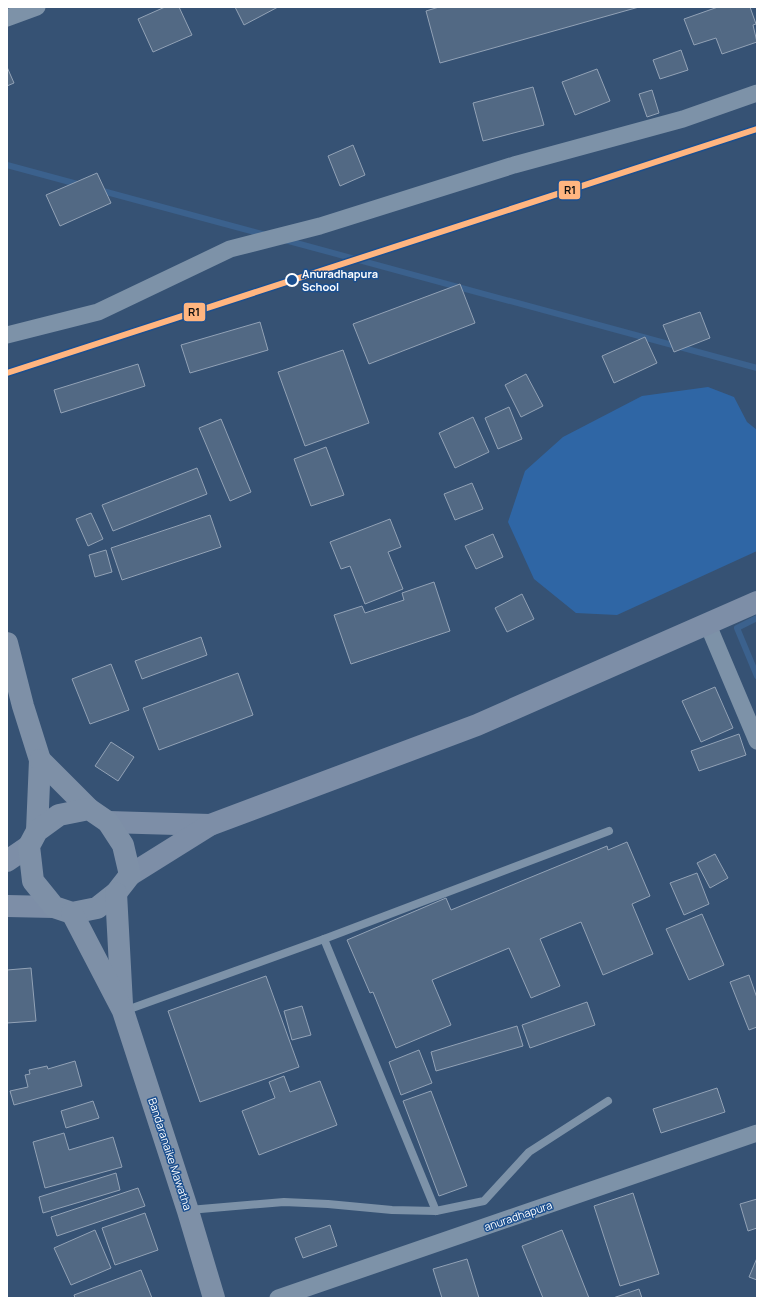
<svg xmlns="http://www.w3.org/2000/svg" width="764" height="1305" viewBox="0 0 764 1305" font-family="Manrope,sans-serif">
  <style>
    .pitch { fill: #2f66a5 }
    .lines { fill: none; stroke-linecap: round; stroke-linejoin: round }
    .stream { stroke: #3b618d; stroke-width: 6 }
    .building { fill: #526984; stroke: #92a2b6 }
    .service { stroke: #7d92a8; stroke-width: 8 }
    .minor { stroke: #7d92a8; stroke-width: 17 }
    .primary { stroke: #7d8ea7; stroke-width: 22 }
    .trunk { stroke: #7e90a7; stroke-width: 22 }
    .rail-1-casing { stroke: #1b4f8f; stroke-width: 9 }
    .rail-1 { stroke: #ffb580; stroke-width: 6 }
    .stop-dot { fill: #1b4f8f; stroke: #fff; stroke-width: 2 }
    .labels { text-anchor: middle; stroke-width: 3; stroke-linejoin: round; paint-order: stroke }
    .stop-label { font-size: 11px; font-weight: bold; fill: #fff; stroke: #1b4f8f; text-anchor: start }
    .street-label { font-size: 11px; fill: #fff; stroke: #1b4f8f }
    .line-badge { stroke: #1b4f8f; stroke-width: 1.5 }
    .pale-badge-label { font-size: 11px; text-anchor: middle; font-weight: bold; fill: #111 }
  </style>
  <rect width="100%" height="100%" fill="#365274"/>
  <polygon class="pitch" points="708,387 734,397 747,422 757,430 757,551 617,615 576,613 534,579 508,522 525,471 563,437 642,396"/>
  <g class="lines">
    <g class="stream">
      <polyline points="7,165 81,185"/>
      <polyline points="99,190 266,235"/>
      <polyline points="285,240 757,368"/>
      <polyline points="757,618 737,628 757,676"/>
    </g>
  </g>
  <g class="building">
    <polygon points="165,7 179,7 192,35 153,52 138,19"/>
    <polygon points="235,7 278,7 244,25"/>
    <polygon points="439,7 639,7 440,63 426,11"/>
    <polygon points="718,7 750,7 756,24 753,25 757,42 722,54 716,38 694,45 684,19"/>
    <polygon points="681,50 688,70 660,79 653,60"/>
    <polygon points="7,67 14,83 7,86"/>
    <polygon points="597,69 610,101 575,115 562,82"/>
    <polygon points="533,87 544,125 483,141 473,103"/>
    <polygon points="652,90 659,113 647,117 639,94"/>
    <polygon points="353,145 365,175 340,186 328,156"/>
    <polygon points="97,173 111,203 60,226 46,195"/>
    <polygon points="460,284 475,323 369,364 353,324"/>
    <polygon points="700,312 710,338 674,352 663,325"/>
    <polygon points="260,322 268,350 190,373 181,345"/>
    <polygon points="645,337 657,363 614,383 602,356"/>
    <polygon points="343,350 369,423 305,446 278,372"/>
    <polygon points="138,364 145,386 61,413 54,390"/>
    <polygon points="526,374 543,406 521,417 505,385"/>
    <polygon points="509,407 522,439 498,449 485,418"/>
    <polygon points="473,417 489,452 455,468 439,433"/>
    <polygon points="221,419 251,492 230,501 199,428"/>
    <polygon points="326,447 344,495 311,506 294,459"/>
    <polygon points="197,468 207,494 113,531 102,505"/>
    <polygon points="472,483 483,509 455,520 444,494"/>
    <polygon points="91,513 103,539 88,546 76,519"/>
    <polygon points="210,515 221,547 122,580 111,548"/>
    <polygon points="390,519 401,547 388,552 403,589 365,604 350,566 341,569 330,542"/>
    <polygon points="493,534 503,557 476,569 465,546"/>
    <polygon points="106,550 112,572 95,577 89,555"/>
    <polygon points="434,582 450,631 351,664 334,615 362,606 365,613 404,600 402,593"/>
    <polygon points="522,594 534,619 507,632 495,608"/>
    <polygon points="201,637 207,655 142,679 135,661"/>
    <polygon points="111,664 129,710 90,724 72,679"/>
    <polygon points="238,673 253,715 159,750 143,708"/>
    <polygon points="715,687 733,728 701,742 682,701"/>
    <polygon points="739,734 746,755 699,771 691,751"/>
    <polygon points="111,742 134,757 118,781 95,766"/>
    <polygon points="627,842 650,896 632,904 653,954 603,975 581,922 540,939 560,986 531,998 509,948 432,980 451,1025 396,1048 373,992 370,993 347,940 446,898 451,910 607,846 608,850"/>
    <polygon points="715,854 728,878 710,888 697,863"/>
    <polygon points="697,873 709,904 684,915 670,883"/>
    <polygon points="702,914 724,965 689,980 666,929"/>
    <polygon points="31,968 36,1021 7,1023 7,970"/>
    <polygon points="749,975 757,998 757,1027 749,1030 730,982"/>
    <polygon points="266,976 299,1067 200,1102 168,1011"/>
    <polygon points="587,1002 595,1025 530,1048 522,1025"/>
    <polygon points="302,1006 311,1035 292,1040 284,1011"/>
    <polygon points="517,1026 523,1046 436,1071 431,1052"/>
    <polygon points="419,1050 432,1083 401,1095 389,1062"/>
    <polygon points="75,1061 82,1086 14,1105 10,1091 28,1087 25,1075 30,1074 29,1070 47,1066 48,1069"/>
    <polygon points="284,1076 290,1092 320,1081 337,1125 259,1155 242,1111 275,1098 269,1082"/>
    <polygon points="717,1088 725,1112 661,1133 653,1109"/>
    <polygon points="431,1091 467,1186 439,1196 403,1101"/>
    <polygon points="93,1101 99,1118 66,1128 61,1111"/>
    <polygon points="64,1133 69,1150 113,1137 122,1167 45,1188 33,1142"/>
    <polygon points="116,1173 120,1190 43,1213 39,1197"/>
    <polygon points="138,1188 145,1206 57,1236 51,1217"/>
    <polygon points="633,1193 659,1274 620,1286 594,1206"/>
    <polygon points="757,1199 757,1228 748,1231 740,1204"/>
    <polygon points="145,1213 158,1250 115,1265 102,1228"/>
    <polygon points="330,1225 337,1246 303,1258 295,1238"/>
    <polygon points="95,1230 111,1268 71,1285 54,1248"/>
    <polygon points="562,1230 589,1298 543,1298 522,1246"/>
    <polygon points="757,1258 757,1280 749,1277"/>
    <polygon points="467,1259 479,1298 442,1298 433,1269"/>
    <polygon points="141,1270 152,1298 75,1298 74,1295"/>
    <polygon points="639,1289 642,1298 613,1298"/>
  </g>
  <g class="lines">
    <g class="service">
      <polyline points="324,939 436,1211"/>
      <polyline points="124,1011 324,939 609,831"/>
      <polyline points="189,1210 284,1202 328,1204 392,1210 436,1211 484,1201 529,1152 608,1101"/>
    </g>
    <g class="minor">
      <polyline points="7,18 37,7"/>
      <polyline points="7,335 98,312 230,249 320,226 514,165 683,119 757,93"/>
      <polyline points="708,625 757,741"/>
      <polyline points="278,1298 757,1133"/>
    </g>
    <g class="primary">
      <polyline points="108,822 210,825"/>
      <polyline points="7,861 29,846"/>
      <polyline points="130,875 210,825 477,725 757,602"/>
      <polyline points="7,906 54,907"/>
    </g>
    <g class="trunk">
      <polyline points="7,643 23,706 40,760 37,831"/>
      <polyline points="40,760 89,809"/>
      <polygon points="89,809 108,822 123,845 130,875 116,893 97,908 72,913 54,907 33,881 29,846 37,831 59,815"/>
      <polyline points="116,893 122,1004"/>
      <polyline points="72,913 123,1011 188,1211 214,1298"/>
    </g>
    <g class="rail-1-casing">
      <polyline id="rail-1" points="7,373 757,129"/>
    </g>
    <use href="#rail-1" class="rail-1"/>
  </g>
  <circle class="stop-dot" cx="292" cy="280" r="6"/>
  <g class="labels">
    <g class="stop-label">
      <text x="302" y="278">Anuradhapura<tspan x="302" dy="13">School</tspan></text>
    </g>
    <g class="street-label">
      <text transform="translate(170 1154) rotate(72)" y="4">Bandaranaike Mawatha</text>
      <text transform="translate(518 1216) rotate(-19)" y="4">anuradhapura</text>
    </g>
  </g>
  <g class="line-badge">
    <rect x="558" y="180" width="23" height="20" rx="4" fill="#ffb580"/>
    <rect x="183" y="302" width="23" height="20" rx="4" fill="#ffb580"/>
  </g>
  <g class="pale-badge-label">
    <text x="570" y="194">R1</text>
    <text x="194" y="316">R1</text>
  </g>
  <rect width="764" height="1305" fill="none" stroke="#ffffff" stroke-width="16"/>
</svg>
